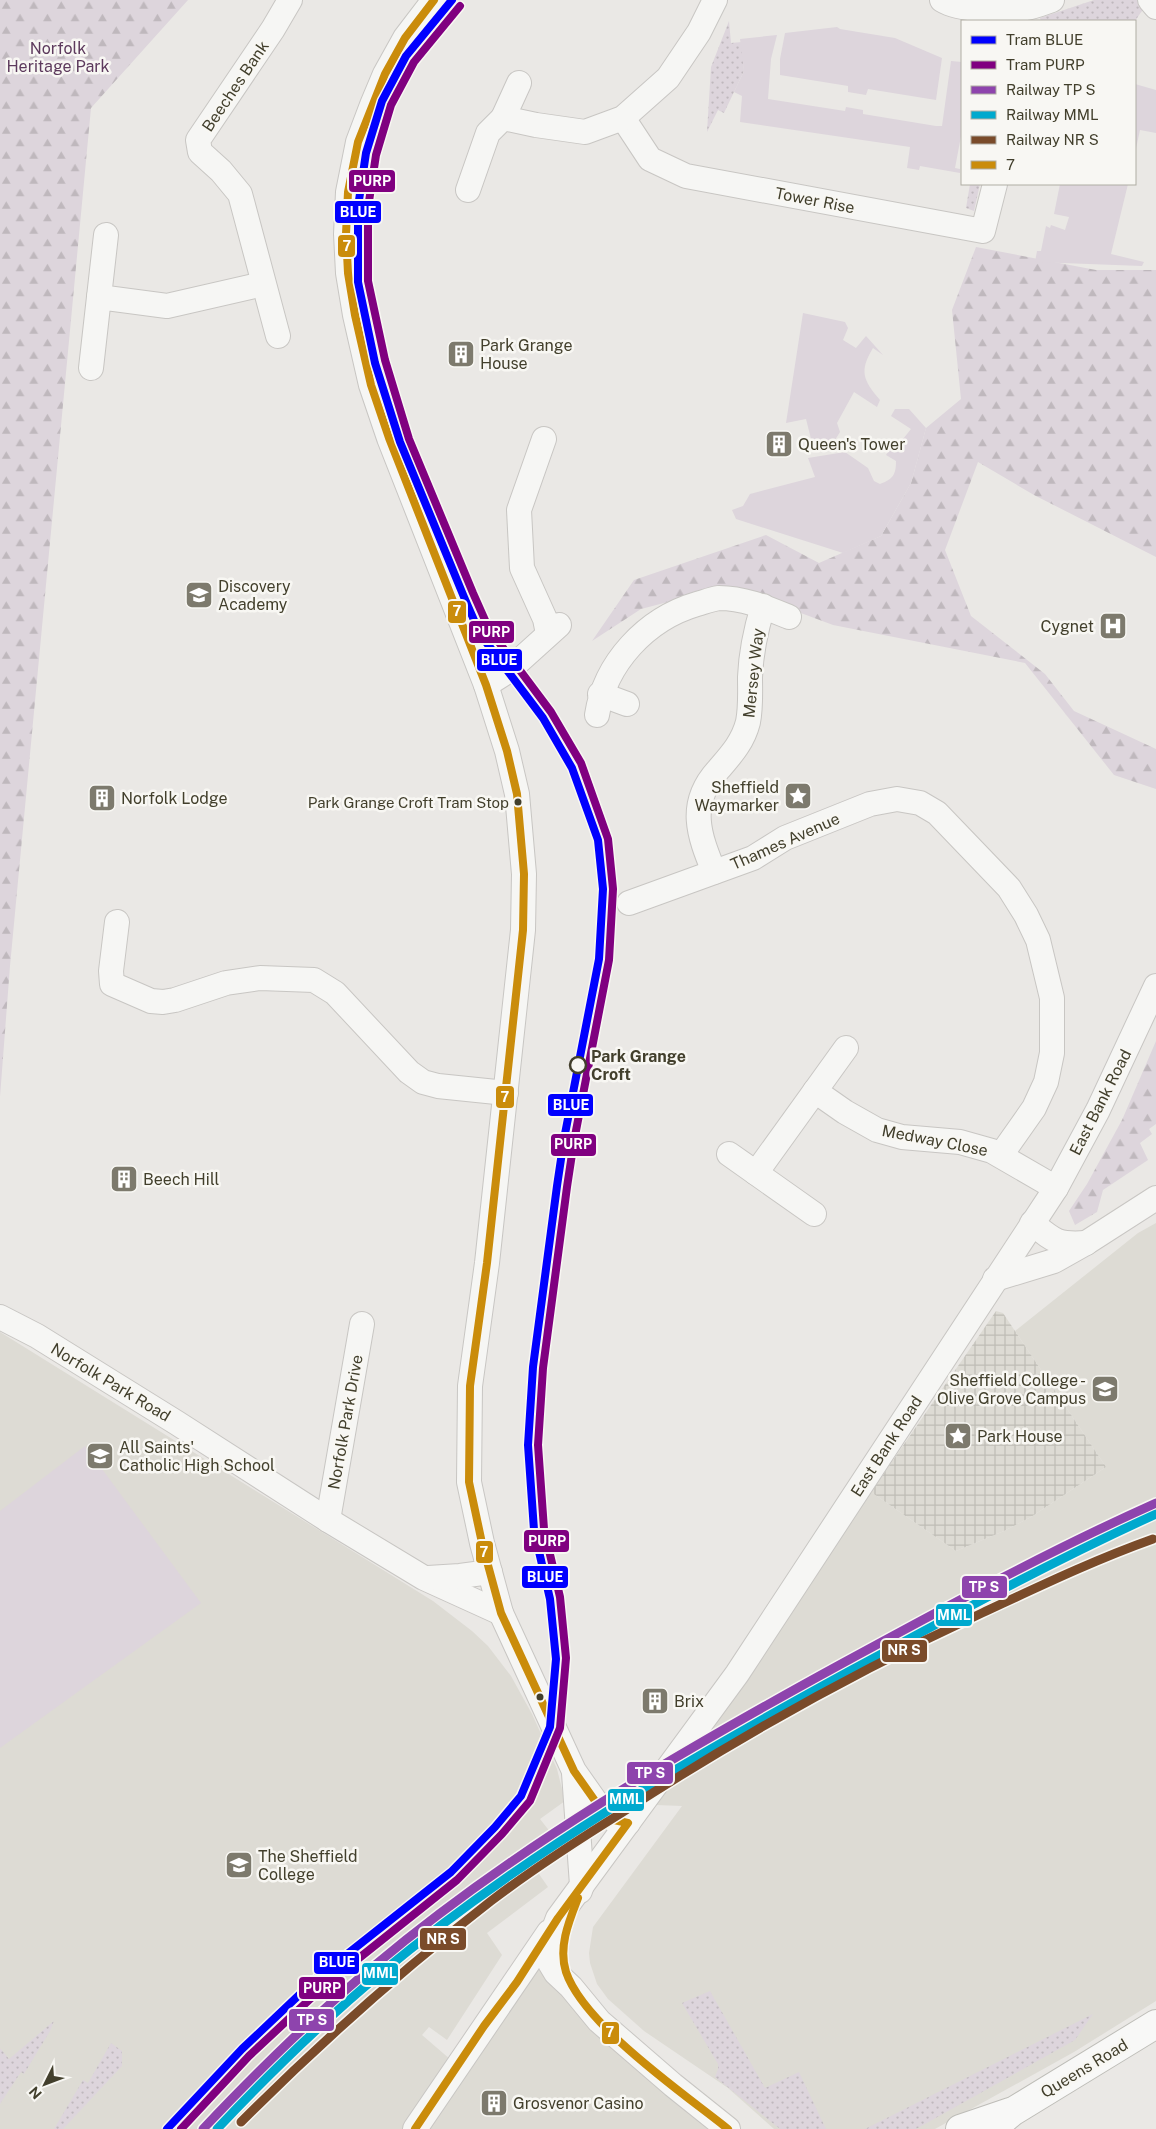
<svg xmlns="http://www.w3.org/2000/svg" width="1156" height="2129" viewBox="0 0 1156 2129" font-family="'Public Sans',sans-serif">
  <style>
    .built { fill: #dddbd4 }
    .industrial { fill: url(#industrial-grid) }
    .grass { fill: url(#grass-dots) }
    .forest { fill: url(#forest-firs) }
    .garden { fill: #ddd5dc }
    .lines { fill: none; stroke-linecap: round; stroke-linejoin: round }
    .minor-casing { stroke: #c8c6c3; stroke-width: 26 }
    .highway-casing { stroke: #bebdb8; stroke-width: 30 }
    .minor { stroke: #f6f6f4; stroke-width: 24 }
    .highway { stroke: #f8f8f7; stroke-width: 28 }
    .bus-1-casing { stroke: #f8f7f3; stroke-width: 11 }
    .bus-1 { stroke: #ca8c0b; stroke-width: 8 }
    .rail-1-casing { stroke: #f8f7f3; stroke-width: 12 }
    .rail-2-casing { stroke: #f8f7f3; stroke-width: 12 }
    .rail-3-casing { stroke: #f8f7f3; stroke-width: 12 }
    .rail-1 { stroke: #8e44ad; stroke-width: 9 }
    .rail-2 { stroke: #00a9ce; stroke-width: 9 }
    .rail-3 { stroke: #7a4b2a; stroke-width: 9 }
    .tram-1-casing { stroke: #f8f7f3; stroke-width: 11 }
    .tram-2-casing { stroke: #f8f7f3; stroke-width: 11 }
    .tram-1 { stroke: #00f; stroke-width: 8 }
    .tram-2 { stroke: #800080; stroke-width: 8 }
    .bus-dot { fill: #423f2c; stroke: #f8f7f3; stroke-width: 2 }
    .stop-dot { fill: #f8f7f3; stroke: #423f2c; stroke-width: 2.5 }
    .labels { text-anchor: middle; stroke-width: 5; stroke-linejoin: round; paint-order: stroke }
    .bus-label { font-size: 15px; fill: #423f2c; stroke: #f8f7f3; text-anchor: end }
    .park-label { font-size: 16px; fill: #5d3a5d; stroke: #f8f7f3 }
    .street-label { font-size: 16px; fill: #423f2c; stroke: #f8f7f3 }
    .poi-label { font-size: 16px; fill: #423f2c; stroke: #f8f7f3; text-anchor: start }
    .stop-label { font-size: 16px; font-weight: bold; fill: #423f2c; stroke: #f8f7f3; text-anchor: start }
    .line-badge { stroke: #f8f7f3; stroke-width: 2 }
    .badge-label { font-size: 14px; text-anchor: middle; font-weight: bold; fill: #fff }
  </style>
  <defs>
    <pattern id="industrial-grid" width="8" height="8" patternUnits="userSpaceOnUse" patternTransform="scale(1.25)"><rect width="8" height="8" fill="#dddbd4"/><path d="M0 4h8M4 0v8" fill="none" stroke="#bfbdb6"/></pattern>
    <pattern id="grass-dots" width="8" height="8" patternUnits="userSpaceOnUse" patternTransform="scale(1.25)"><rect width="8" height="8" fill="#ddd5dc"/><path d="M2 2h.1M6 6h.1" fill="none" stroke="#bfb8bd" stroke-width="1.8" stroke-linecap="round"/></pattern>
    <pattern id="forest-firs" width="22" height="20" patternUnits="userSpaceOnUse" patternTransform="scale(1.25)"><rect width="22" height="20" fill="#ddd5dc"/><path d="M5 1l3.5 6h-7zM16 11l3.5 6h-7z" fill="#bfb8bd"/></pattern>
  </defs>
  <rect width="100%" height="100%" fill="#eae8e5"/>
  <g class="built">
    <polygon points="1156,1223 1156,2001 1074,2052 935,2129 774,2129 728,2088 644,2031 608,1999 597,1984 590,1963 589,1953 593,1927 682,1806 656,1805 871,1492 956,1551 1004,1531 1031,1517 1106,1467 1015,1331 1138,1233"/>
    <polygon points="0,1332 433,1601 472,1631 488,1646 511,1676 532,1714 557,1769 565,1801 540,1819 558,1842 530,1861 548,1887 487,1933 502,1955 447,2040 429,2027 422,2035 465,2072 537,1968 710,2129 0,2129"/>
  </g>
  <polygon class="industrial" points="996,1311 1003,1313 1106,1467 1031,1517 1004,1531 956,1551 871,1492"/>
  <g class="grass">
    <polygon points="1094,0 1137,0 1146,5 1135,21 1041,21 1040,18"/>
    <polygon points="729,21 731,43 742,42 744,71 724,113 718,110 707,132 711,67"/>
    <polygon points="970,184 980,184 974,211 966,208"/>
    <polygon points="710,1991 765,2088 799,2072 826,2129 780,2129 715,2077 718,2069 718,2064 682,2003"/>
    <polygon points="1093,2014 1075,2040 916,2129 865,2129"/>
    <polygon points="54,2021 50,2031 24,2074 21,2072 0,2104 0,2048 9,2059"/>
    <polygon points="111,2043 122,2051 122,2066 63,2129 54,2129 83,2080 88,2083"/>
  </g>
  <g class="forest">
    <polygon points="0,0 188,0 91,108 10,966 0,1097"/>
    <polygon points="976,247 1096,270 1156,270 1156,557 1034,495 978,462 945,550 971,616 1045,674 1074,711 1156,749 1156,789 1114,775 1025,663 833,625 729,586 641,609 592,641 634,580 766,535 819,563 881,536 911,483 926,428 961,399 952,310"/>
    <polygon points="1156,1041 1156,1124 1149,1129 1152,1134 1140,1143 1148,1160 1103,1190 1097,1212 1075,1225 1069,1211 1087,1184 1122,1120"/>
  </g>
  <g class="garden">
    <polygon points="837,27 840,29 895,38 942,58 936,100 868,89 866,95 848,92 848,86 780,75 780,59 785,33"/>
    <polygon points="777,35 771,59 768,99 845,111 846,107 863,110 863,114 936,126 942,126 951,61 962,62 962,131 955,168 960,169 960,173 920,166 919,170 907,168 910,147 740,122 742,96 734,92 744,71 740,39"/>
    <polygon points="1135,84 1156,90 1156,133 1140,130 1135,153"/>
    <polygon points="1060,184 1128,184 1111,254 1144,262 1142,266 1035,262 1037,251 1041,251 1046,226 1050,228 1051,225 1065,230 1069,217 1054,214"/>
    <path d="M803 313 845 322 848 328 843 340 856 348 866 336 883 355 873 348C859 371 863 380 880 400L877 407 854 392 837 423 840 432 830 448 814 451 806 419 786 423Z"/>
    <path d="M895 409H909L926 428 911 483 881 536 843 553 736 519 732 510 743 506 750 494 815 477 808 458 845 452 868 468 874 481 880 484C893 479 896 475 896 461L886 455 894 443 899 444 911 429 891 416Z"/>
    <polygon points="85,1446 201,1603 0,1748 0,1511"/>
  </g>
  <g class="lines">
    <g class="minor-casing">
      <g id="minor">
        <polyline points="434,0 405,38 385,74 372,105 358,142 348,192 346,234 348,273 355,315 371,385 389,438 486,685 507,751 517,794 524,874 523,930 487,1263 470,1386 469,1482 482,1543 501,1613 574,1771 605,1815 614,1820 628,1823"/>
        <path d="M942 0C960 11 1005 12 1026 8 1034 7 1043 3 1052 0"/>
        <polyline points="1150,0 1156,7"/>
        <polyline points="503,118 519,83"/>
        <polyline points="623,118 650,159 686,176 983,231 995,184"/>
        <polyline points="468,190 488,133 503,118 536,125 585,132 623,118 668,78 699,32 715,0"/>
        <polyline points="99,297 106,235"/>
        <polyline points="278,336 240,194 221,171 200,152 198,140 273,29 290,0"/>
        <polyline points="91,368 99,297 167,306 263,284"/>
        <polyline points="544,439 519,510 522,568 545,619 548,634"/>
        <polyline points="486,685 508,671 559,625"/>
        <polyline points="600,694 627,704"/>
        <path d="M597 715C605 663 646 619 697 604 704 602 712 599 719 598 744 598 767 608 789 617"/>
        <path d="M714 872C699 835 687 804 718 770 731 755 743 742 748 722 751 707 750 692 750 677 751 652 756 629 763 606"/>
        <polyline points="629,903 753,858 785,838 870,804 897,799 920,803 937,813 1009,888 1026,915 1038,940 1052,998 1052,1053 1046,1082 1034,1108 1001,1155"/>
        <polyline points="117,922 111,971 112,984 151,1001 163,1002 175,1000 226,983 260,978 314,980 335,993 409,1072 423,1082 438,1086 506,1093"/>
        <polyline points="815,1091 845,1112 877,1130 902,1137 960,1142 992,1151 1056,1188"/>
        <polyline points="729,1154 814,1214"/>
        <polyline points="756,1173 846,1048"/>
        <path d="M1032 1223C1054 1241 1057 1245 1086 1243"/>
        <polyline points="995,1279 1054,1261 1086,1243 1156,1198"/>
        <polyline points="0,1317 37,1336 177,1423 328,1520 424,1578 501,1613"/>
        <polyline points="328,1520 362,1324"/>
        <polyline points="428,1578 460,1576 490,1572"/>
        <polyline points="574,1773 582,1885 580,1891"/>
        <polyline points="415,2129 549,1932"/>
        <polyline points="728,2129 673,2085 599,2021 571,1987 556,1973 550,1963 548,1953 549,1942 558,1918 737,1674 1056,1188 1098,1110 1156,986"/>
      </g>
    </g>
    <g class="highway-casing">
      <g id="highway">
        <polyline points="960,2129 1010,2112"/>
        <polyline points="992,2129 1012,2112 1156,2024"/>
      </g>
    </g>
    <use href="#minor" class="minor"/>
    <use href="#highway" class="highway"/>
    <g class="bus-1-casing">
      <g id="bus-1">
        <path d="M578 1898C569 1921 558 1947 566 1972 584 2025 683 2093 728 2129"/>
        <polyline points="415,2129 484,2026 517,1982 558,1918 628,1823 614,1820 605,1815 574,1771 501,1613 482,1543 469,1482 470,1386 487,1263 523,930 524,874 517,794 507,751 486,685 389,438 371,385 355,315 348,273 346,234 348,192 358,142 385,74 405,38 434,0"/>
      </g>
    </g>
    <use href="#bus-1" class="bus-1"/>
    <g class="rail-1-casing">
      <path id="rail-1" d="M203 2129C257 2072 313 2016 374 1966 517 1846 680 1752 843 1663 946 1607 1049 1551 1156 1503"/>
    </g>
    <g class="rail-2-casing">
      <path id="rail-2" d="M217 2129C269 2074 323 2021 381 1973 524 1854 685 1761 848 1672 949 1617 1051 1562 1156 1514"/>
    </g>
    <g class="rail-3-casing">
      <path id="rail-3" d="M241 2122C320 2043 403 1969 491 1901 533 1869 578 1840 623 1812 738 1737 857 1671 982 1613 1038 1587 1094 1560 1153 1539"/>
    </g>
    <use href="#rail-1" class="rail-1"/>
    <use href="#rail-2" class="rail-2"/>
    <use href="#rail-3" class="rail-3"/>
    <g class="tram-1-casing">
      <polyline id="tram-1" points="167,2129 242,2049 317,1978 451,1872 495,1827 521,1796 550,1727 556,1659 550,1599 534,1530 528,1445 533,1367 557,1186 564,1139 599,959 603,889 598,840 572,768 543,718 480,634 464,597 400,442 375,363 358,282 358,207 366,153 382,101 406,56 452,0"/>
    </g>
    <g class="tram-2-casing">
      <polyline id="tram-2" points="181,2129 249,2056 324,1986 457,1880 502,1834 530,1801 560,1728 566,1658 560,1597 544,1529 538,1445 543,1368 567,1187 574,1141 609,960 613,889 608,839 581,763 551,712 489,629 473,593 409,439 385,360 368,281 368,208 376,155 391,105 414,62 460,6"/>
    </g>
    <use href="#tram-1" class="tram-1"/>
    <use href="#tram-2" class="tram-2"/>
  </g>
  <defs>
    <g id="building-square" transform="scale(1.4375)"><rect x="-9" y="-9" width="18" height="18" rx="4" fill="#7d7a6d" stroke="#f8f7f3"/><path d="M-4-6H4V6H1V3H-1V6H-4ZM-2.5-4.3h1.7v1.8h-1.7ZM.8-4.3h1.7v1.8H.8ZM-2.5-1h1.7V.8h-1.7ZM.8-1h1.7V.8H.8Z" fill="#fff"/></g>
    <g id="school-square" transform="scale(1.4375)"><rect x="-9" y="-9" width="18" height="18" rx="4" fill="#7d7a6d" stroke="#f8f7f3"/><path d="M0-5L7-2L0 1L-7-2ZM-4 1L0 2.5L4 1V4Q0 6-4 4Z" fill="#fff"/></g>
    <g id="hospital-square" transform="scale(1.4375)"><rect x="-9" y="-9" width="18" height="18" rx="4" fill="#7d7a6d" stroke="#f8f7f3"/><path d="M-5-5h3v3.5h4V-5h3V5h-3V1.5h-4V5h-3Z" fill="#fff"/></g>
    <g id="sight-square" transform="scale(1.4375)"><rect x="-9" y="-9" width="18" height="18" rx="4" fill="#7d7a6d" stroke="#f8f7f3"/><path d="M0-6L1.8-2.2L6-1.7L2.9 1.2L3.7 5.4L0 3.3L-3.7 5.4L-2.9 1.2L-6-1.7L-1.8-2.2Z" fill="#fff"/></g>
    <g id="university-square" transform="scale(1.4375)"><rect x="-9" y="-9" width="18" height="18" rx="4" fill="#7d7a6d" stroke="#f8f7f3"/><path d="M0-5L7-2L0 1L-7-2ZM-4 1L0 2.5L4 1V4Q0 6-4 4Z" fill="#fff"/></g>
  </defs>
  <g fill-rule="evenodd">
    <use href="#building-square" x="461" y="354"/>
    <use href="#building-square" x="779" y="444"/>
    <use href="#school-square" x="199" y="595"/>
    <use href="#hospital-square" x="1113" y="626"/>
    <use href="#sight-square" x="798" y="796"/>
    <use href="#building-square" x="102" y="798"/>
    <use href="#building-square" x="124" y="1179"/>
    <use href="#university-square" x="1105" y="1389"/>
    <use href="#sight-square" x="958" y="1436"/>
    <use href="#school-square" x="100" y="1456"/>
    <use href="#building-square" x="655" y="1701"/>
    <use href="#university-square" x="239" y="1865"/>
    <use href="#building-square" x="494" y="2103"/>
  </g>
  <g class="bus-dot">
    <circle cx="518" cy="802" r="4.5"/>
    <circle cx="540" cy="1697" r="4.5"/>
  </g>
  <circle class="stop-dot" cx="578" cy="1065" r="8"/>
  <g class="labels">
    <g class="bus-label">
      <text x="509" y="808">Park Grange Croft Tram Stop</text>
    </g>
    <g class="park-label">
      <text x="58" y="54">Norfolk<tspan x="58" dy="18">Heritage Park</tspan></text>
    </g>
    <g class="street-label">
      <text transform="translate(235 86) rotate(-56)" y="6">Beeches Bank</text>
      <text transform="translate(815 200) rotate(11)" y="6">Tower Rise</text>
      <text transform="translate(753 673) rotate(-84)" y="6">Mersey Way</text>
      <text transform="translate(785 841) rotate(-24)" y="6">Thames Avenue</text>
      <text transform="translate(1100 1102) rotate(-63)" y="6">East Bank Road</text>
      <text transform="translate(935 1140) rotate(11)" y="6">Medway Close</text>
      <text transform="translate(111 1382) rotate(31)" y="6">Norfolk Park Road</text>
      <text transform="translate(345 1422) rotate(-80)" y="6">Norfolk Park Drive</text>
      <text transform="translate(886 1446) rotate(-57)" y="6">East Bank Road</text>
      <text transform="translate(1084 2068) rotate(-31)" y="6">Queens Road</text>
    </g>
    <g class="poi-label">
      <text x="480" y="351">Park Grange<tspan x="480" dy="18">House</tspan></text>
      <text x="798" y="450">Queen's Tower</text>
      <text x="218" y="592">Discovery<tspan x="218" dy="18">Academy</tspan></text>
      <text x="1094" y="632" text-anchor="end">Cygnet</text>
      <text x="779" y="793" text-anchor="end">Sheffield<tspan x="779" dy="18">Waymarker</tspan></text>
      <text x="121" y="804">Norfolk Lodge</text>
      <text x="143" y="1185">Beech Hill</text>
      <text x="1086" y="1386" text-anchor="end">Sheffield College -<tspan x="1086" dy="18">Olive Grove Campus</tspan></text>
      <text x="977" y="1442">Park House</text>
      <text x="119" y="1453">All Saints'<tspan x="119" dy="18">Catholic High School</tspan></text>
      <text x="674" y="1707">Brix</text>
      <text x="258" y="1862">The Sheffield<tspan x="258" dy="18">College</tspan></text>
      <text x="513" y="2109">Grosvenor Casino</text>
    </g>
    <g class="stop-label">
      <text x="591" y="1062">Park Grange<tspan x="591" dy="18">Croft</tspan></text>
    </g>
  </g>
  <g class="line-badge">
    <rect x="348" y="169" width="48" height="24" rx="5" fill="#800080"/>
    <rect x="334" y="200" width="48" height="24" rx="5" fill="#00f"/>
    <rect x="337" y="234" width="19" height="24" rx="5" fill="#ca8c0b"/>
    <rect x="447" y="600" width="20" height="24" rx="5" fill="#ca8c0b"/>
    <rect x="468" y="620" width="47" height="24" rx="5" fill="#800080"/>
    <rect x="476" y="648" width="47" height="24" rx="5" fill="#00f"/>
    <rect x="495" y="1085" width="20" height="24" rx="5" fill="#ca8c0b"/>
    <rect x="547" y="1093" width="47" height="24" rx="5" fill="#00f"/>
    <rect x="550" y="1133" width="47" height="24" rx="5" fill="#800080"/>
    <rect x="523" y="1529" width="47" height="24" rx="5" fill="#800080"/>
    <rect x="475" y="1540" width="19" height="24" rx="5" fill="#ca8c0b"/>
    <rect x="521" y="1565" width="48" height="24" rx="5" fill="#00f"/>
    <rect x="961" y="1575" width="47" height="24" rx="5" fill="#8e44ad"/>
    <rect x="935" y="1603" width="38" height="24" rx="5" fill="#00a9ce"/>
    <rect x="881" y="1639" width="47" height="24" rx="5" fill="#7a4b2a"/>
    <rect x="626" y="1761" width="48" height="24" rx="5" fill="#8e44ad"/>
    <rect x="607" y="1788" width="38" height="24" rx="5" fill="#00a9ce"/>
    <rect x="419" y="1927" width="48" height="24" rx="5" fill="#7a4b2a"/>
    <rect x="313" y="1951" width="47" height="24" rx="5" fill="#00f"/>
    <rect x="361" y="1962" width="38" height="24" rx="5" fill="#00a9ce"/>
    <rect x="298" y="1976" width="48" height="24" rx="5" fill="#800080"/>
    <rect x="288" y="2008" width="47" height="24" rx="5" fill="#8e44ad"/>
    <rect x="601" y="2021" width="19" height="24" rx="5" fill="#ca8c0b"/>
  </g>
  <g class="badge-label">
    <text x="372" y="186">PURP</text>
    <text x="358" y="217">BLUE</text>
    <text x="347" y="251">7</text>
    <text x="457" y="616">7</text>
    <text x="491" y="637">PURP</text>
    <text x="499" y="665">BLUE</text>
    <text x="505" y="1102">7</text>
    <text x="571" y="1110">BLUE</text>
    <text x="573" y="1149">PURP</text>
    <text x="547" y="1546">PURP</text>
    <text x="484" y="1557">7</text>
    <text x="545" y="1582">BLUE</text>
    <text x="984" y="1592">TP S</text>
    <text x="954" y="1620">MML</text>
    <text x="904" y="1655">NR S</text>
    <text x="650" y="1778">TP S</text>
    <text x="626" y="1804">MML</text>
    <text x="443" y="1944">NR S</text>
    <text x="337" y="1967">BLUE</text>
    <text x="380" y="1978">MML</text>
    <text x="322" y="1993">PURP</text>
    <text x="312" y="2025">TP S</text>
    <text x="610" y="2037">7</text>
  </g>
  <rect x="961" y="20" width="175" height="165" fill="#f8f7f3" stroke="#afada3"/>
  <rect x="971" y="36" width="25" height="8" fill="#0000ff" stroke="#afada3"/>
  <text x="1006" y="45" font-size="15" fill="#423f2c">Tram BLUE</text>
  <rect x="971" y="61" width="25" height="8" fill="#800080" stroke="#afada3"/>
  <text x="1006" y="70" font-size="15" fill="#423f2c">Tram PURP</text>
  <rect x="971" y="86" width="25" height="8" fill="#8e44ad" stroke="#afada3"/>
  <text x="1006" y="95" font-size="15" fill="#423f2c">Railway TP S</text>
  <rect x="971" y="111" width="25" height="8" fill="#00a9ce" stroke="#afada3"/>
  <text x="1006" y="120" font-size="15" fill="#423f2c">Railway MML</text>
  <rect x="971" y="136" width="25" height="8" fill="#7a4b2a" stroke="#afada3"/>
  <text x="1006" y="145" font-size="15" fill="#423f2c">Railway NR S</text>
  <rect x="971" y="161" width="25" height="8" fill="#ca8c0b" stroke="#afada3"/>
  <text x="1006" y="170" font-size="15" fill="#423f2c">7</text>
  <g transform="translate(45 2084) rotate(228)" stroke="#f8f7f3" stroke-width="4" paint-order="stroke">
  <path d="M0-4L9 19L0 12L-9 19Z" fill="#423f2c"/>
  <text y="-8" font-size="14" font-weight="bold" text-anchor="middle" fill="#423f2c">N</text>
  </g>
</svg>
